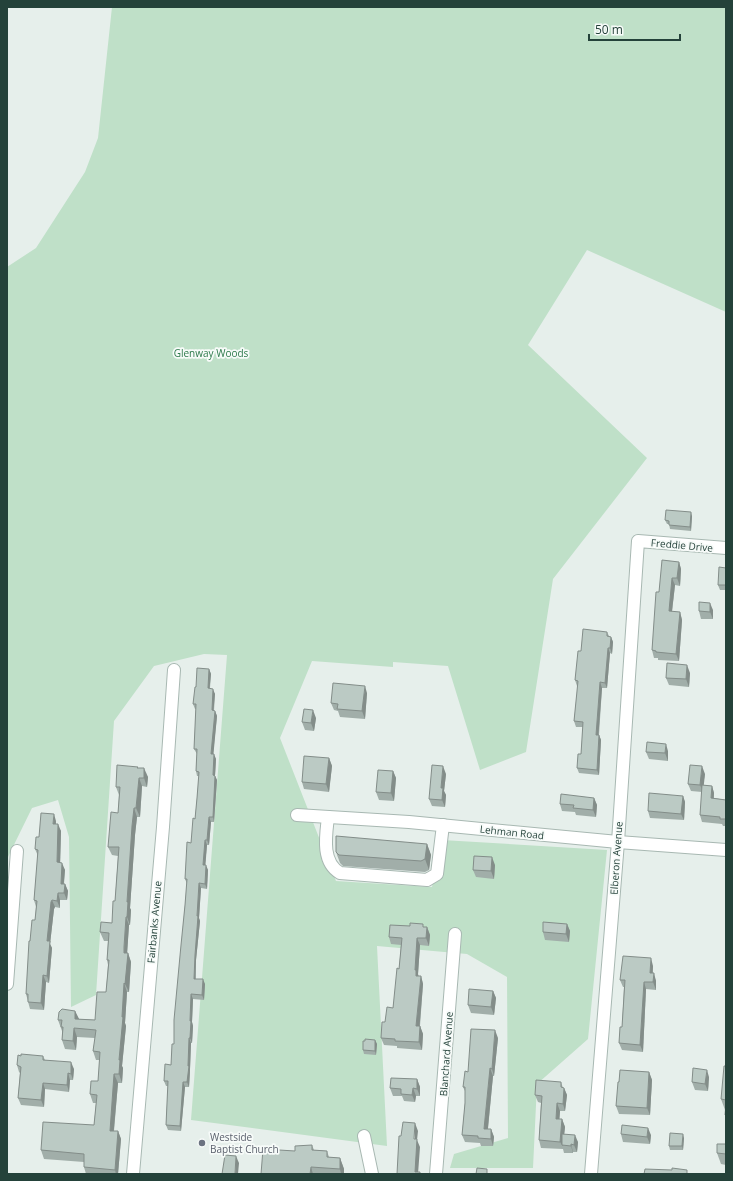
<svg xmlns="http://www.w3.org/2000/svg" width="733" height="1181" viewBox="0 0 733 1181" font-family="'Open Sans',sans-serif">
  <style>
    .green { fill: #bfe0c8 }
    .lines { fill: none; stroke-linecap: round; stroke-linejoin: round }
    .minor-casing { stroke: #a8b8b2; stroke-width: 14 }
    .minor { stroke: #fff; stroke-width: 12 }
    .wall { fill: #a1aea9 }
    .shaded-wall { fill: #838d89 }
    .building { fill: #bbcac4; stroke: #838d89 }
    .worship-dot { fill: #6b7280; stroke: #f7fbf9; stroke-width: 1.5 }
    .labels { text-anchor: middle; stroke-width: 3.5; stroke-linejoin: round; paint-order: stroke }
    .park-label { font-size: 10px; fill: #2d7a4b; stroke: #f7fbf9 }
    .street-label { font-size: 10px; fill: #24423a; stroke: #f7fbf9 }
    .worship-label { font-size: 10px; fill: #5b616d; stroke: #f7fbf9; text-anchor: start }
  </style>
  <rect width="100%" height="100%" fill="#e6efeb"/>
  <polygon class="green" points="112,7 726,7 726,312 587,250 528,345 647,458 553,579 526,752 480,770 448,666 393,662 393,667 312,661 280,738 336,881 432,887 442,840 607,850 588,1039 537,1084 533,1168 450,1168 454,1154 508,1138 507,977 467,954 377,946 387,1146 191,1120 227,655 204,654 154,666 114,721 96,995 71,1007 69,837 58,800 32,808 7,859 7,267 36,248 85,172 98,138"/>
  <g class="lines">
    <g class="minor-casing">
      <g id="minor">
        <polyline points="297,815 409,822 618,842 726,850"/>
        <path d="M328 817C326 835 321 862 340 873L427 880 437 874 443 825"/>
        <polyline points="7,984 17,851"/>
        <polyline points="364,1136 372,1174"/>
        <polyline points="133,1174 163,827 174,670"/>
        <polyline points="436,1174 455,934"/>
        <polyline points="591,1174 618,842 638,541 726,548"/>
      </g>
    </g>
    <use href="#minor" class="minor"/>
  </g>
  <g class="wall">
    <polygon points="692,516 691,531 670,529 669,524 667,524 665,520"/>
    <polygon points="679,562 681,569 680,586 675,585 672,612 680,612 682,620 679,661 658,660 658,658 654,658 652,650 659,592"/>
    <polygon points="726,568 726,590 720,590 718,585"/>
    <polygon points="713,610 713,619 701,619 699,611"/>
    <polygon points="607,632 609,636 611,637 613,642 612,654 610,653 607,688 602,688 599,735 601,740 599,775 579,773 577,768 581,754 583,727 576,727 574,721 578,686 577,686 575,680 581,651"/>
    <polygon points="209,669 211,674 210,688 215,694 214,711 215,711 217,716 213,754 216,759 215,776 217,780 214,822 211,822 209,845 207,845 205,865 208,870 207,889 201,888 199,918 200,921 196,960 196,979 205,984 204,1000 193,999 192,1022 193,1026 192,1043 191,1043 190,1069 190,1071 189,1087 185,1087 181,1131 168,1130 166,1125 168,1086 166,1086 164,1081 171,1065 174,1044 185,905 187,884 185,879 195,819 197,798 199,776 197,776 196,771 197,754 194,749 196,709 195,709 193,704 196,687"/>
    <polygon points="690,673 689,687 669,685 666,678"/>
    <polygon points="367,693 365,719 340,717 338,711 334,710 331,703"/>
    <polygon points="316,718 314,731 305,730 302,722"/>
    <polygon points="668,751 668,761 649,759 646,752"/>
    <polygon points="329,758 332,766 329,792 304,789 302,782"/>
    <polygon points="138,768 148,777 147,787 142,786 140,817 137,817 135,835 130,908 131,910 130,925 129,925 127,953 128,953 131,962 129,992 127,992 125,1023 126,1026 122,1066 123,1068 122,1083 118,1083 114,1131 118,1131 121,1139 118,1174 86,1174 84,1167 84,1162 44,1159 41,1150 94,1125 96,1103 93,1103 90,1094 98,1081 100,1060 96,1060 93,1051 95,1038 77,1037 76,1050 65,1049 62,1040 62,1031 58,1020 75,1011 79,1019 95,1020 106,992 108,965 107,960 108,941 104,941 100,932 112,923 115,901 118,856 112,855 108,847 118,813 119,795 116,787"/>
    <polygon points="393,771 396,778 394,801 379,800 376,792"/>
    <polygon points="446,774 444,791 446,795 445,807 432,806 429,799"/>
    <polygon points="705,774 703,785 712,786 714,793 714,798 726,800 726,826 723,826 722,824 702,822 700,815 702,792 691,791 688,784"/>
    <polygon points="683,796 685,802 684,820 650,818 648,811"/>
    <polygon points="594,798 597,805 596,817 576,815 575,812 562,811 560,804"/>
    <polygon points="56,821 56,824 61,831 60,862 65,870 64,884 65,884 68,891 67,900 60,900 60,908 55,907 54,909 50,944 52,948 49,983 46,982 44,1010 30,1009 26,994 30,941 35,920 36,907 34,900 38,856 35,849 39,837"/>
    <polygon points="427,844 431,855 429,870 425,872 343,866 340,863 336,852"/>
    <polygon points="495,865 494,879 476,877 473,870"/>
    <polygon points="567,924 570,931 569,942 545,940 543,932"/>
    <polygon points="424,927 427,927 430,935 429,946 420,945 418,974 418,976 421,976 423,984 420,1026 423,1034 422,1050 397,1048 397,1046 384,1045 381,1038 385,1022 393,1008 399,969 401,945 391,944 389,937"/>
    <polygon points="653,966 653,973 656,981 656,990 646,989 643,1052 622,1050 619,1043 622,1027 624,987 623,987 620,980"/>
    <polygon points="493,991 496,998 494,1015 471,1013 468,1005"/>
    <polygon points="498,1038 494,1076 493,1076 488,1129 491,1129 494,1137 493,1146 481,1146 480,1143 465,1142 462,1135 465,1103 465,1091 463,1087 468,1072"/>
    <polygon points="375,1040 377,1044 376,1055 364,1054 363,1050"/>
    <polygon points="21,1056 43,1056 45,1060 74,1069 73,1080 70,1080 69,1092 45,1089 44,1107 21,1105 18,1098 20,1073 19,1072 17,1065"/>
    <polygon points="726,1066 726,1118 725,1115 725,1110 721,1099"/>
    <polygon points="649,1072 652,1080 650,1115 619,1114 616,1106 619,1082"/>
    <polygon points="709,1077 708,1091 695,1090 692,1082"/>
    <polygon points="417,1079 420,1087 420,1096 416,1096 415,1102 404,1101 402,1096 393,1096 390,1088"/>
    <polygon points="561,1082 563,1088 564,1088 567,1095 565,1111 560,1111 559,1119 562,1119 565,1127 564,1134 578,1142 577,1152 573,1152 573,1153 564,1153 563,1149 541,1148 539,1140 541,1103 538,1102 535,1095"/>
    <polygon points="621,1134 651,1135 650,1144 623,1142"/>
    <polygon points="684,1138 683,1150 670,1150 669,1146"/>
    <polygon points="726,1144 726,1165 721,1164 717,1153"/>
    <polygon points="312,1145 314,1150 327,1151 329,1157 340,1158 344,1169 344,1174 261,1174 295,1151"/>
  </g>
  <g class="shaded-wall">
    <polygon points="691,512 692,516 691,531 690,527"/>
    <polygon points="679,562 681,569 680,586 677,578"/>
    <polygon points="672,578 675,585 671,619 669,611"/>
    <polygon points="710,603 713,610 713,619 710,612"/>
    <polygon points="680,612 682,620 679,661 676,654"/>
    <polygon points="611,637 613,642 612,654 610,648"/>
    <polygon points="608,648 610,653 607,688 605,683"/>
    <polygon points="687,665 690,673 689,687 686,679"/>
    <polygon points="209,669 211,674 209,693 208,688"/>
    <polygon points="600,682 602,688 598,740 596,735"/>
    <polygon points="365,686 367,693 365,719 362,711"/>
    <polygon points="213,689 215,694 213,715 212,710"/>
    <polygon points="313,710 316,718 314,731 311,723"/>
    <polygon points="215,711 217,716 213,759 211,754"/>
    <polygon points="599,735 601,740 599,775 597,770"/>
    <polygon points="666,744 668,751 668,761 665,753"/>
    <polygon points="214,754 216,759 215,776 217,780 214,822 213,817 213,775"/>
    <polygon points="329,758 332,766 329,792 326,784"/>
    <polygon points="443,766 446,774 444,791 446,795 445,807 442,800 441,788"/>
    <polygon points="702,766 705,774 703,792 700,785"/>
    <polygon points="144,768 148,777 147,787 144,778"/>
    <polygon points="393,771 396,778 394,801 391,793"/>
    <polygon points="139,778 142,786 140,817 136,808"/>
    <polygon points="712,786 714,793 713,806 711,798"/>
    <polygon points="683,796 685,802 684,820 681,814"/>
    <polygon points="594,798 597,805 596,817 593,810"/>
    <polygon points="134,808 137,817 135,835 130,908 131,910 130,925 127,917 127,902 132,826"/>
    <polygon points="54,814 56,821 55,831 53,824"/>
    <polygon points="209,817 211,822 209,845 207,840"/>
    <polygon points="58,824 61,831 60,869 57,862"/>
    <polygon points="205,840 207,845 205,870 203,865"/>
    <polygon points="427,844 431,855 429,870 425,859"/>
    <polygon points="492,857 495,865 494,879 491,871"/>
    <polygon points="62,863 65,870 63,891 61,884"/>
    <polygon points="206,865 208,870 207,889 205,884"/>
    <polygon points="199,883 201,888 199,918 200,921 196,960 195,984 194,979"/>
    <polygon points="65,884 68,891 67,900 64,893"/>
    <polygon points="58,893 60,900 60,908 57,901"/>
    <polygon points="52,900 55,907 54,909 50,944 52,948 49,983 47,976 47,941 51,902"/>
    <polygon points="126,917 129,925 127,955 128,953 131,962 129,992 125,984 124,953"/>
    <polygon points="567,924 570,931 569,942 566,934"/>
    <polygon points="427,927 430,935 429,946 426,938"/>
    <polygon points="417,938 420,945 418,974 419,977 416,976 415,970"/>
    <polygon points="651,958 653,966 652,980 650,973"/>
    <polygon points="654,973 656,981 656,990 653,982"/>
    <polygon points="43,975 46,982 44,1010 41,1003"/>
    <polygon points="421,976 423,984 419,1033 416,1026"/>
    <polygon points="203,979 205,984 204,1000 202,995"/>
    <polygon points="644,982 646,989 643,1052 640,1045"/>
    <polygon points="124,983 127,992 125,1023 126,1026 122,1066 123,1068 122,1083 119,1074 119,1060"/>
    <polygon points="493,991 496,998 494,1015 491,1007"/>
    <polygon points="191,994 193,999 192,1022 193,1026 192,1043 190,1038 190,1021"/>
    <polygon points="75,1011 79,1019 75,1019"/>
    <polygon points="420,1026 423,1034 422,1050 419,1042"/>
    <polygon points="74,1028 77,1037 76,1050 73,1041"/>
    <polygon points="495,1030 498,1038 494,1076 492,1069"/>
    <polygon points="189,1038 191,1043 190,1069 190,1071 189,1087 187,1082"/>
    <polygon points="375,1040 377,1044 376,1055 375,1051"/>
    <polygon points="71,1062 74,1069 73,1080 71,1074"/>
    <polygon points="490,1068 493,1076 487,1137 484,1129"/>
    <polygon points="707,1070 709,1077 708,1091 705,1084"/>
    <polygon points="649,1072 652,1080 650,1115 647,1108"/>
    <polygon points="68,1073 70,1080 69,1092 67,1085"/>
    <polygon points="114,1074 118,1083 113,1139 110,1131"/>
    <polygon points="417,1079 420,1087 420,1096 417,1089"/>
    <polygon points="183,1082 185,1087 181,1131 180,1126"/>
    <polygon points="43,1083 45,1089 44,1107 41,1100"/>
    <polygon points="413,1088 416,1096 415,1102 412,1095"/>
    <polygon points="564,1088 567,1095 565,1111 563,1104"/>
    <polygon points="557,1103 560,1111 559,1126 556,1119"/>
    <polygon points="562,1119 565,1127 563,1146 562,1145 560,1142"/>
    <polygon points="415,1123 418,1131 417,1140 420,1147 418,1174 415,1172"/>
    <polygon points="648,1128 651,1135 650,1144 647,1137"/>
    <polygon points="491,1129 494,1137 493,1146 491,1139"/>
    <polygon points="118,1131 121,1139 118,1174 116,1174 115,1170"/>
    <polygon points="683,1134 684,1138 683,1150 682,1146"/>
    <polygon points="575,1135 578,1142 577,1152 574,1145"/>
    <polygon points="571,1144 573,1152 573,1153 571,1146"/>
    <polygon points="236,1156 239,1163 238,1174 235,1174"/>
    <polygon points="340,1158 344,1169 344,1174 341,1174 340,1169"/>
    <polygon points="311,1167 313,1174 310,1174"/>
  </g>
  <g class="building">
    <polygon points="666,510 691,512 690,527 669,525 669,521 665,520"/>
    <polygon points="662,560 679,562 677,578 672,578 669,611 680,612 676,654 656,652 656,651 652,650 656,592 659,592"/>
    <polygon points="719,567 726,568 726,585 718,585"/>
    <polygon points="699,602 710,603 710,612 699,611"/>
    <polygon points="583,629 607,632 607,636 611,637 610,648 608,648 605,683 600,682 596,735 599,735 597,770 577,768 578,754 581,754 583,722 574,721 578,681 575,680 578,651 581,651"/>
    <polygon points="667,663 687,665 686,679 666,678"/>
    <polygon points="197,668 209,669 208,688 213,689 212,710 215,711 211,754 214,754 213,775 215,776 213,817 209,817 207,840 205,840 203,865 206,865 205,884 199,883 197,916 198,916 195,955 194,979 203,979 202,995 191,994 190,1021 191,1021 190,1038 189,1038 188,1066 189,1066 187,1082 183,1082 180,1126 166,1125 168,1081 164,1081 165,1064 171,1065 172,1044 174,1044 174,1020 181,945 185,905 187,879 185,879 187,842 191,843 193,818 195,819 197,798 199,772 196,771 197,749 194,749 196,704 193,704 195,687 196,687"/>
    <polygon points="333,683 365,686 362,711 337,709 338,704 331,703"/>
    <polygon points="304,709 313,710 311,723 302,722"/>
    <polygon points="647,742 666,744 665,753 646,752"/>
    <polygon points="304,756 329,758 326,784 302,782"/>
    <polygon points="117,765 138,767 137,768 144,768 144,778 139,778 136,808 134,808 132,826 127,902 128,902 127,917 126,917 124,947 124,953 128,953 125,984 124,983 122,1017 123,1017 119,1060 120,1060 119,1074 114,1074 110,1131 118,1131 115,1170 84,1167 84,1154 41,1150 43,1122 94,1125 97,1095 90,1094 91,1081 98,1081 100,1052 93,1051 96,1030 74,1028 73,1041 62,1040 63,1027 61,1027 62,1020 58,1020 59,1012 62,1009 75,1011 75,1019 95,1020 97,992 106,992 109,960 107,960 109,933 100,932 101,922 112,923 113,901 115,901 119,847 108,847 111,812 118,813 120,787 116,787"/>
    <polygon points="432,765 443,766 441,788 443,788 442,800 429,799"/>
    <polygon points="690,765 702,766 700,785 688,784"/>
    <polygon points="378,770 393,771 391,793 376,792"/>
    <polygon points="702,785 712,786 711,798 726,800 726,819 720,819 720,817 700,815"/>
    <polygon points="649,793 683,796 681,814 648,811"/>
    <polygon points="561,794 594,798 593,810 573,808 574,805 560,804"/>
    <polygon points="41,813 54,814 53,824 58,824 57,862 62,863 61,884 65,884 64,893 58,893 57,901 52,900 51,902 47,941 50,941 47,976 43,975 41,1003 28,1002 28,994 26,994 29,941 30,941 32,920 35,920 37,901 34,900 38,850 35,849 36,837 39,837"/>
    <polygon points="336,836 427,844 425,859 421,861 339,855 336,852"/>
    <polygon points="474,856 492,857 491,871 473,870"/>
    <polygon points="543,922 567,924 566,934 543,932"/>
    <polygon points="410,923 423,924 423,927 427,927 426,938 417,938 415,970 416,970 416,976 421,976 416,1026 420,1026 419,1042 395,1041 395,1039 381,1038 382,1022 385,1022 387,1007 393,1008 397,968 399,969 402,938 389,937 390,925 410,926"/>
    <polygon points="623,956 651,958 650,973 654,973 653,982 644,982 640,1045 619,1043 620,1027 622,1027 625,980 620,980"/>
    <polygon points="469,989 493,991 491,1007 468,1005"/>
    <polygon points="471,1029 495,1030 492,1069 490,1068 484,1129 491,1129 491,1139 478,1138 478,1136 462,1135 465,1103 465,1087 463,1087 465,1071 468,1072"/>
    <polygon points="365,1039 375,1040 375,1051 363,1050 363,1041 365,1041"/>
    <polygon points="21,1054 43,1056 43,1060 71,1062 71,1074 68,1073 67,1085 43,1083 41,1100 18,1098 21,1067 17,1065 18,1055 21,1056"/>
    <polygon points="724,1066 726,1066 726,1100 721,1099"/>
    <polygon points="693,1068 707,1070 705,1084 692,1082"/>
    <polygon points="620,1070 649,1072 647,1108 616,1106 618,1082 619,1082"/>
    <polygon points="391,1078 417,1079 417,1089 413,1088 412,1095 401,1094 401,1089 390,1088"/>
    <polygon points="536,1080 561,1082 561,1087 564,1088 563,1104 557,1103 556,1119 562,1119 560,1142 539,1140 542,1096 535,1095"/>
    <polygon points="726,1103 726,1115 725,1115"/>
    <polygon points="403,1122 415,1123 414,1139 417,1139 415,1172 420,1172 420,1174 397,1174 399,1136 401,1136"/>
    <polygon points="622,1125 648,1128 647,1137 621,1134"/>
    <polygon points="670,1133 683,1134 682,1146 669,1146"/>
    <polygon points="562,1134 575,1135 574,1145 571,1144 571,1146 562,1145"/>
    <polygon points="717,1144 726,1144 726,1154 717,1153"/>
    <polygon points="312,1145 312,1150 327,1151 327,1157 340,1158 340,1169 311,1167 310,1174 261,1174 263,1149 295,1151 295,1146"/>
    <polygon points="225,1155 236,1156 235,1174 222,1174"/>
    <polygon points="477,1168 487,1169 487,1174 476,1174"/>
    <polygon points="672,1168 687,1170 687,1174 644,1174 645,1169 672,1170"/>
  </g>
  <circle class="worship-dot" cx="202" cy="1143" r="4"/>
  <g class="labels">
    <g class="park-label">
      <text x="211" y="357">Glenway Woods</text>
    </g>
    <g class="street-label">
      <text transform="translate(682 545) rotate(5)" y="4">Freddie Drive</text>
      <text transform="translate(512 832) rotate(6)" y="4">Lehman Road</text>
      <text transform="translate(616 858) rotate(-86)" y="4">Elberon Avenue</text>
      <text transform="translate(154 922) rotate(-85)" y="4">Fairbanks Avenue</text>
      <text transform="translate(446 1054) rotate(-86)" y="4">Blanchard Avenue</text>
    </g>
    <g class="worship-label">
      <text x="210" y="1141">Westside<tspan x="210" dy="12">Baptist Church</tspan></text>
    </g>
  </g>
  <rect width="733" height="1181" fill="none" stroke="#24423a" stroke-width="16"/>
  <path d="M589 34v6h91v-6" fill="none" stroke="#24423a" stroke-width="2"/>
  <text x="595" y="34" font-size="12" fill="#24423a" stroke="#f7fbf9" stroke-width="3" paint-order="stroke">50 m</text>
</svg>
